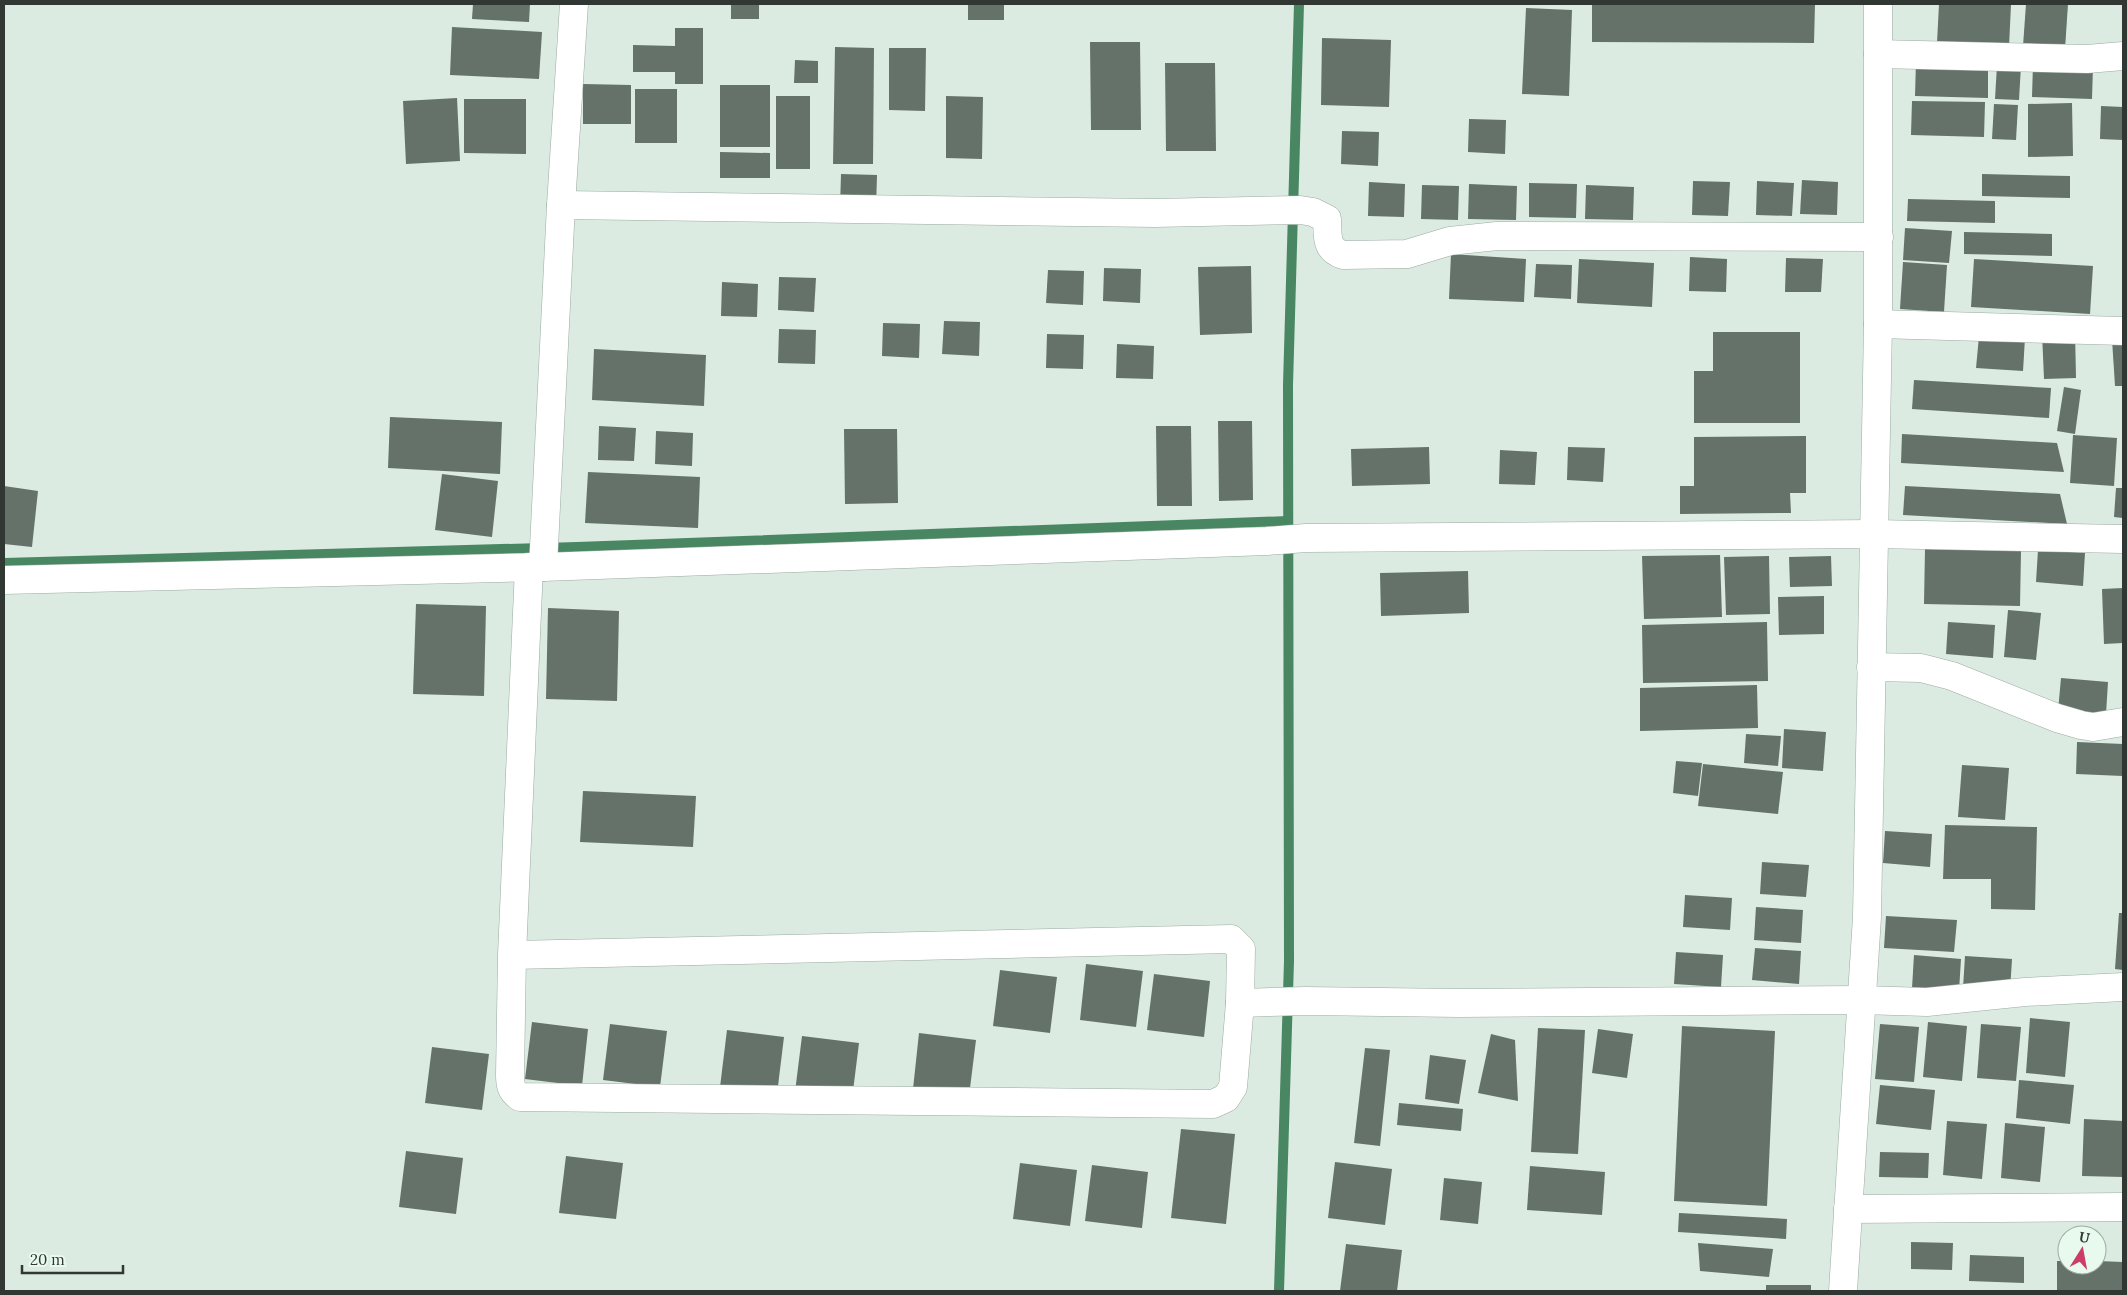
<svg xmlns="http://www.w3.org/2000/svg" width="2127" height="1295" viewBox="0 0 2127 1295" font-family="Lora,serif">
  <style>
    .lines { fill: none; stroke-linecap: round; stroke-linejoin: round }
    .stream { stroke: #498763; stroke-width: 10 }
    .building { fill: #647269 }
    .minor-casing { stroke: #9baba1; stroke-width: 29 }
    .tertiary-casing { stroke: #9baba1; stroke-width: 29 }
    .minor { stroke: #fff; stroke-width: 28 }
    .tertiary { stroke: #fff; stroke-width: 28 }
  </style>
  <rect width="100%" height="100%" fill="#dbebe1"/>
  <g class="lines">
    <g class="stream">
      <polyline points="4,563 577,547 1288,521"/>
      <polyline points="1279,1291 1289,961 1288,385 1299,4"/>
    </g>
  </g>
  <g class="building">
    <polygon points="473,4 530,4 529,22 472,19"/>
    <rect x="731" y="4" width="28" height="15"/>
    <rect x="968" y="4" width="36" height="16"/>
    <polygon points="1592,4 1815,4 1814,43 1592,42"/>
    <polygon points="1939,4 2011,4 2009,47 1937,43"/>
    <polygon points="2026,4 2068,4 2065,49 2023,46"/>
    <polygon points="1526,8 1572,10 1569,96 1522,94"/>
    <polygon points="452,27 542,32 539,79 450,75"/>
    <polygon points="675,28 703,28 703,84 675,84 675,72 633,72 633,45 675,46"/>
    <polygon points="1322,38 1391,40 1389,107 1321,105"/>
    <polygon points="1090,42 1140,42 1141,130 1091,130"/>
    <polygon points="835,47 874,48 873,164 833,164"/>
    <polygon points="889,48 926,48 925,111 889,110"/>
    <polygon points="795,60 818,61 818,83 794,83"/>
    <polygon points="1916,61 1988,63 1988,98 1915,96"/>
    <polygon points="1165,63 1215,63 1216,151 1166,151"/>
    <polygon points="2033,64 2093,66 2092,99 2032,97"/>
    <polygon points="1997,65 2021,65 2019,100 1995,99"/>
    <polygon points="583,84 631,85 631,124 583,124"/>
    <rect x="720" y="85" width="50" height="62"/>
    <rect x="635" y="89" width="42" height="54"/>
    <rect x="776" y="96" width="34" height="73"/>
    <polygon points="946,96 983,97 982,159 946,158"/>
    <polygon points="457,98 460,161 406,164 403,101"/>
    <polygon points="464,99 526,99 526,154 464,153"/>
    <polygon points="1912,101 1985,102 1984,137 1911,135"/>
    <polygon points="2072,103 2073,156 2028,157 2028,104"/>
    <polygon points="1994,104 2018,105 2016,140 1992,139"/>
    <polygon points="2101,106 2123,107 2123,140 2100,139"/>
    <polygon points="1469,119 1506,120 1505,154 1468,152"/>
    <polygon points="1342,131 1379,132 1378,166 1341,164"/>
    <polygon points="720,152 770,153 770,178 720,178"/>
    <polygon points="841,174 877,175 876,208 840,207"/>
    <polygon points="1982,174 2070,176 2070,198 1982,196"/>
    <polygon points="1802,180 1838,182 1837,215 1800,214"/>
    <polygon points="1693,181 1730,182 1728,216 1692,215"/>
    <polygon points="1757,181 1794,183 1792,216 1756,215"/>
    <polygon points="1369,182 1405,184 1404,217 1368,216"/>
    <polygon points="1529,183 1577,184 1576,218 1529,217"/>
    <polygon points="1469,184 1517,186 1516,220 1468,219"/>
    <polygon points="1422,185 1459,186 1458,220 1421,219"/>
    <polygon points="1586,185 1634,187 1633,220 1585,219"/>
    <polygon points="1908,199 1995,201 1995,223 1907,221"/>
    <polygon points="1905,228 1952,231 1949,263 1903,260"/>
    <polygon points="1964,232 2052,234 2052,256 1964,254"/>
    <polygon points="1451,254 1526,259 1524,302 1449,299"/>
    <polygon points="1690,257 1727,259 1726,292 1689,291"/>
    <polygon points="1786,258 1823,259 1821,292 1785,292"/>
    <polygon points="1579,259 1654,263 1652,307 1577,303"/>
    <polygon points="1974,259 2093,266 2090,314 1971,307"/>
    <polygon points="1903,262 1947,265 1944,312 1900,309"/>
    <polygon points="1536,264 1572,265 1571,299 1534,297"/>
    <polygon points="1251,266 1252,333 1200,335 1198,267"/>
    <polygon points="1104,268 1141,269 1140,303 1103,301"/>
    <polygon points="1048,270 1084,271 1083,305 1046,303"/>
    <polygon points="779,277 816,278 814,312 778,310"/>
    <polygon points="722,282 758,284 757,317 721,316"/>
    <polygon points="944,321 980,322 979,356 942,354"/>
    <polygon points="883,323 920,324 919,358 882,356"/>
    <polygon points="779,329 816,330 815,364 778,363"/>
    <polygon points="2075,331 2076,378 2044,379 2042,333"/>
    <polygon points="1713,332 1800,332 1800,423 1694,423 1694,371 1713,371"/>
    <polygon points="1047,334 1084,335 1083,369 1046,368"/>
    <polygon points="1979,336 2025,338 2023,371 1976,368"/>
    <polygon points="2112,339 2123,339 2123,386 2115,386"/>
    <polygon points="1117,344 1154,346 1153,379 1116,378"/>
    <polygon points="594,349 706,355 704,406 592,400"/>
    <polygon points="1914,380 2051,388 2049,418 1912,409"/>
    <polygon points="2064,387 2081,390 2075,434 2057,431"/>
    <polygon points="390,417 502,422 500,474 388,468"/>
    <polygon points="1218,421 1252,421 1253,500 1219,501"/>
    <polygon points="599,426 636,428 634,461 598,460"/>
    <polygon points="1156,426 1191,426 1192,506 1157,506"/>
    <polygon points="844,429 897,429 898,503 845,504"/>
    <polygon points="656,431 693,433 692,466 655,464"/>
    <polygon points="1902,434 2057,443 2064,472 1901,463"/>
    <polygon points="2073,435 2117,438 2114,486 2070,483"/>
    <polygon points="1806,436 1806,493 1790,493 1791,513 1680,514 1680,486 1694,486 1694,437"/>
    <polygon points="1429,447 1430,484 1352,486 1351,449"/>
    <polygon points="1568,447 1605,448 1603,482 1567,480"/>
    <polygon points="1500,450 1537,452 1535,485 1499,484"/>
    <polygon points="588,472 700,477 698,528 585,523"/>
    <polygon points="442,474 498,481 492,537 435,530"/>
    <polygon points="4,486 38,491 32,547 4,544"/>
    <polygon points="1905,486 2060,494 2067,524 1903,515"/>
    <polygon points="2116,488 2123,488 2123,518 2114,517"/>
    <polygon points="1925,549 2021,551 2020,606 1924,604"/>
    <polygon points="2038,550 2085,553 2083,586 2036,582"/>
    <polygon points="1720,555 1722,617 1644,619 1642,556"/>
    <polygon points="1769,556 1770,614 1726,615 1724,557"/>
    <polygon points="1831,556 1832,586 1790,587 1789,557"/>
    <polygon points="1468,571 1469,613 1381,616 1380,573"/>
    <polygon points="2123,588 2123,643 2104,644 2102,589"/>
    <polygon points="1824,596 1824,634 1779,635 1778,597"/>
    <polygon points="416,604 486,606 484,696 413,694"/>
    <polygon points="548,608 619,611 617,701 546,699"/>
    <polygon points="2008,610 2041,613 2036,660 2004,657"/>
    <polygon points="1767,622 1768,681 1643,683 1642,625"/>
    <polygon points="1948,622 1995,625 1993,658 1946,654"/>
    <polygon points="2061,678 2108,682 2106,714 2058,711"/>
    <polygon points="1757,685 1758,728 1640,731 1640,688"/>
    <polygon points="1784,729 1826,732 1823,771 1782,768"/>
    <polygon points="1746,734 1781,736 1778,766 1744,763"/>
    <polygon points="2077,742 2123,744 2123,776 2076,774"/>
    <polygon points="1676,761 1702,763 1698,796 1673,793"/>
    <polygon points="1703,764 1783,772 1778,814 1698,806"/>
    <polygon points="1962,765 2009,768 2005,820 1958,817"/>
    <polygon points="583,791 696,796 693,847 580,842"/>
    <polygon points="1945,825 2037,827 2035,910 1991,909 1991,879 1943,879"/>
    <polygon points="1885,831 1932,834 1930,867 1883,863"/>
    <polygon points="1762,862 1809,865 1806,897 1760,894"/>
    <polygon points="1685,895 1732,898 1730,930 1683,927"/>
    <polygon points="1756,907 1803,910 1801,943 1754,940"/>
    <polygon points="2119,913 2123,913 2123,970 2115,969"/>
    <polygon points="1886,916 1957,920 1954,952 1884,948"/>
    <polygon points="1755,948 1801,951 1799,984 1752,980"/>
    <polygon points="1676,952 1723,955 1721,987 1674,984"/>
    <polygon points="1914,955 1961,959 1959,991 1912,988"/>
    <polygon points="1965,956 2012,959 2010,991 1963,988"/>
    <polygon points="1086,964 1143,971 1136,1027 1080,1020"/>
    <polygon points="1000,970 1057,977 1050,1033 993,1026"/>
    <polygon points="1154,974 1210,981 1204,1037 1147,1030"/>
    <polygon points="2030,1018 2070,1022 2065,1077 2026,1073"/>
    <polygon points="532,1022 588,1029 582,1086 525,1079"/>
    <polygon points="1928,1022 1967,1026 1962,1081 1923,1077"/>
    <polygon points="610,1024 667,1031 660,1087 603,1080"/>
    <polygon points="1880,1024 1919,1027 1914,1082 1875,1079"/>
    <polygon points="1981,1024 2021,1027 2016,1081 1977,1078"/>
    <polygon points="1682,1026 1775,1031 1767,1206 1674,1201"/>
    <polygon points="1538,1028 1585,1030 1578,1154 1531,1152"/>
    <polygon points="1598,1029 1633,1034 1627,1078 1592,1073"/>
    <polygon points="727,1030 784,1037 777,1094 720,1087"/>
    <polygon points="919,1033 976,1040 969,1096 913,1089"/>
    <polygon points="1491,1034 1515,1040 1518,1101 1478,1093"/>
    <polygon points="802,1036 859,1043 852,1099 795,1092"/>
    <polygon points="432,1047 489,1054 482,1110 425,1103"/>
    <polygon points="1365,1048 1390,1050 1380,1146 1354,1143"/>
    <polygon points="1430,1055 1466,1060 1459,1104 1425,1099"/>
    <polygon points="2019,1080 2074,1085 2070,1124 2016,1118"/>
    <polygon points="1880,1085 1935,1090 1931,1130 1876,1124"/>
    <polygon points="1399,1103 1463,1109 1461,1131 1397,1125"/>
    <polygon points="2084,1119 2123,1121 2123,1177 2082,1176"/>
    <polygon points="1947,1121 1987,1124 1982,1179 1943,1175"/>
    <polygon points="2005,1123 2045,1127 2040,1182 2001,1178"/>
    <polygon points="1181,1129 1235,1134 1226,1224 1171,1218"/>
    <polygon points="406,1151 463,1158 456,1214 399,1207"/>
    <polygon points="1880,1152 1929,1153 1928,1178 1879,1177"/>
    <polygon points="566,1156 623,1163 616,1219 559,1213"/>
    <polygon points="1335,1162 1392,1169 1385,1225 1328,1218"/>
    <polygon points="1020,1163 1077,1170 1070,1226 1013,1219"/>
    <polygon points="1092,1165 1148,1172 1142,1228 1085,1221"/>
    <polygon points="1530,1166 1605,1172 1602,1215 1527,1210"/>
    <polygon points="1444,1178 1482,1182 1478,1224 1440,1220"/>
    <polygon points="1679,1213 1787,1219 1786,1239 1678,1232"/>
    <polygon points="1911,1242 1953,1243 1952,1270 1911,1269"/>
    <polygon points="1698,1243 1773,1249 1769,1277 1700,1271"/>
    <polygon points="1346,1244 1402,1250 1397,1291 1340,1291"/>
    <polygon points="1970,1255 2024,1257 2024,1283 1969,1281"/>
    <polygon points="2057,1261 2067,1261 2067,1265 2097,1265 2097,1261 2123,1262 2122,1291 2057,1291"/>
    <rect x="1766" y="1285" width="45" height="6"/>
  </g>
  <g class="lines">
    <g class="minor-casing">
      <g id="minor">
        <polyline points="1878,54 2087,59 2123,56"/>
        <path d="M561 205 1155 213 1300 210 1313 212 1327 219C1328 236 1325 249 1343 255L1407 254 1450 241 1497 236 1879 237"/>
        <polyline points="1878,324 2123,331"/>
        <polyline points="543,567 561,205 574,4"/>
        <polyline points="4,580 543,567 1267,541 1306,538 1874,534 2123,539"/>
        <polyline points="1871,667 1921,668 1952,676 2057,718 2081,725 2093,727 2123,722"/>
        <path d="M512 955 1231 939 1241 949 1240 1003 1233 1087 1226 1098 1213 1104 520 1097C511 1091 510 1085 510 1075L512 955 529 567"/>
        <polyline points="1240,1003 1305,1001 1459,1003 1861,1000 1927,1002 2025,992 2123,987"/>
      </g>
    </g>
    <g class="tertiary-casing">
      <g id="tertiary">
        <polyline points="1848,1209 2123,1207"/>
        <polyline points="1843,1291 1867,917 1878,324 1878,4"/>
      </g>
    </g>
    <use href="#minor" class="minor"/>
    <use href="#tertiary" class="tertiary"/>
  </g>
  <rect width="2127" height="1295" fill="none" stroke="#313733" stroke-width="10"/>
  <g transform="translate(2082 1250) rotate(11)"><circle r="24" fill="#e8f9ee" stroke="#9faba3"/>
  <path d="M0-4L9 19L0 12L-9 19Z" fill="#cb3d68"/>
  <text y="-8" font-size="14" font-weight="bold" text-anchor="middle" fill="#313733">U</text>
  </g>
  <path d="M22 1265v8h101v-8" fill="none" stroke="#313733" stroke-width="2.5"/>
  <text x="30" y="1265" font-size="15" fill="#313733" stroke="#e8f9ee" stroke-width="4" paint-order="stroke">20 m</text>
</svg>
